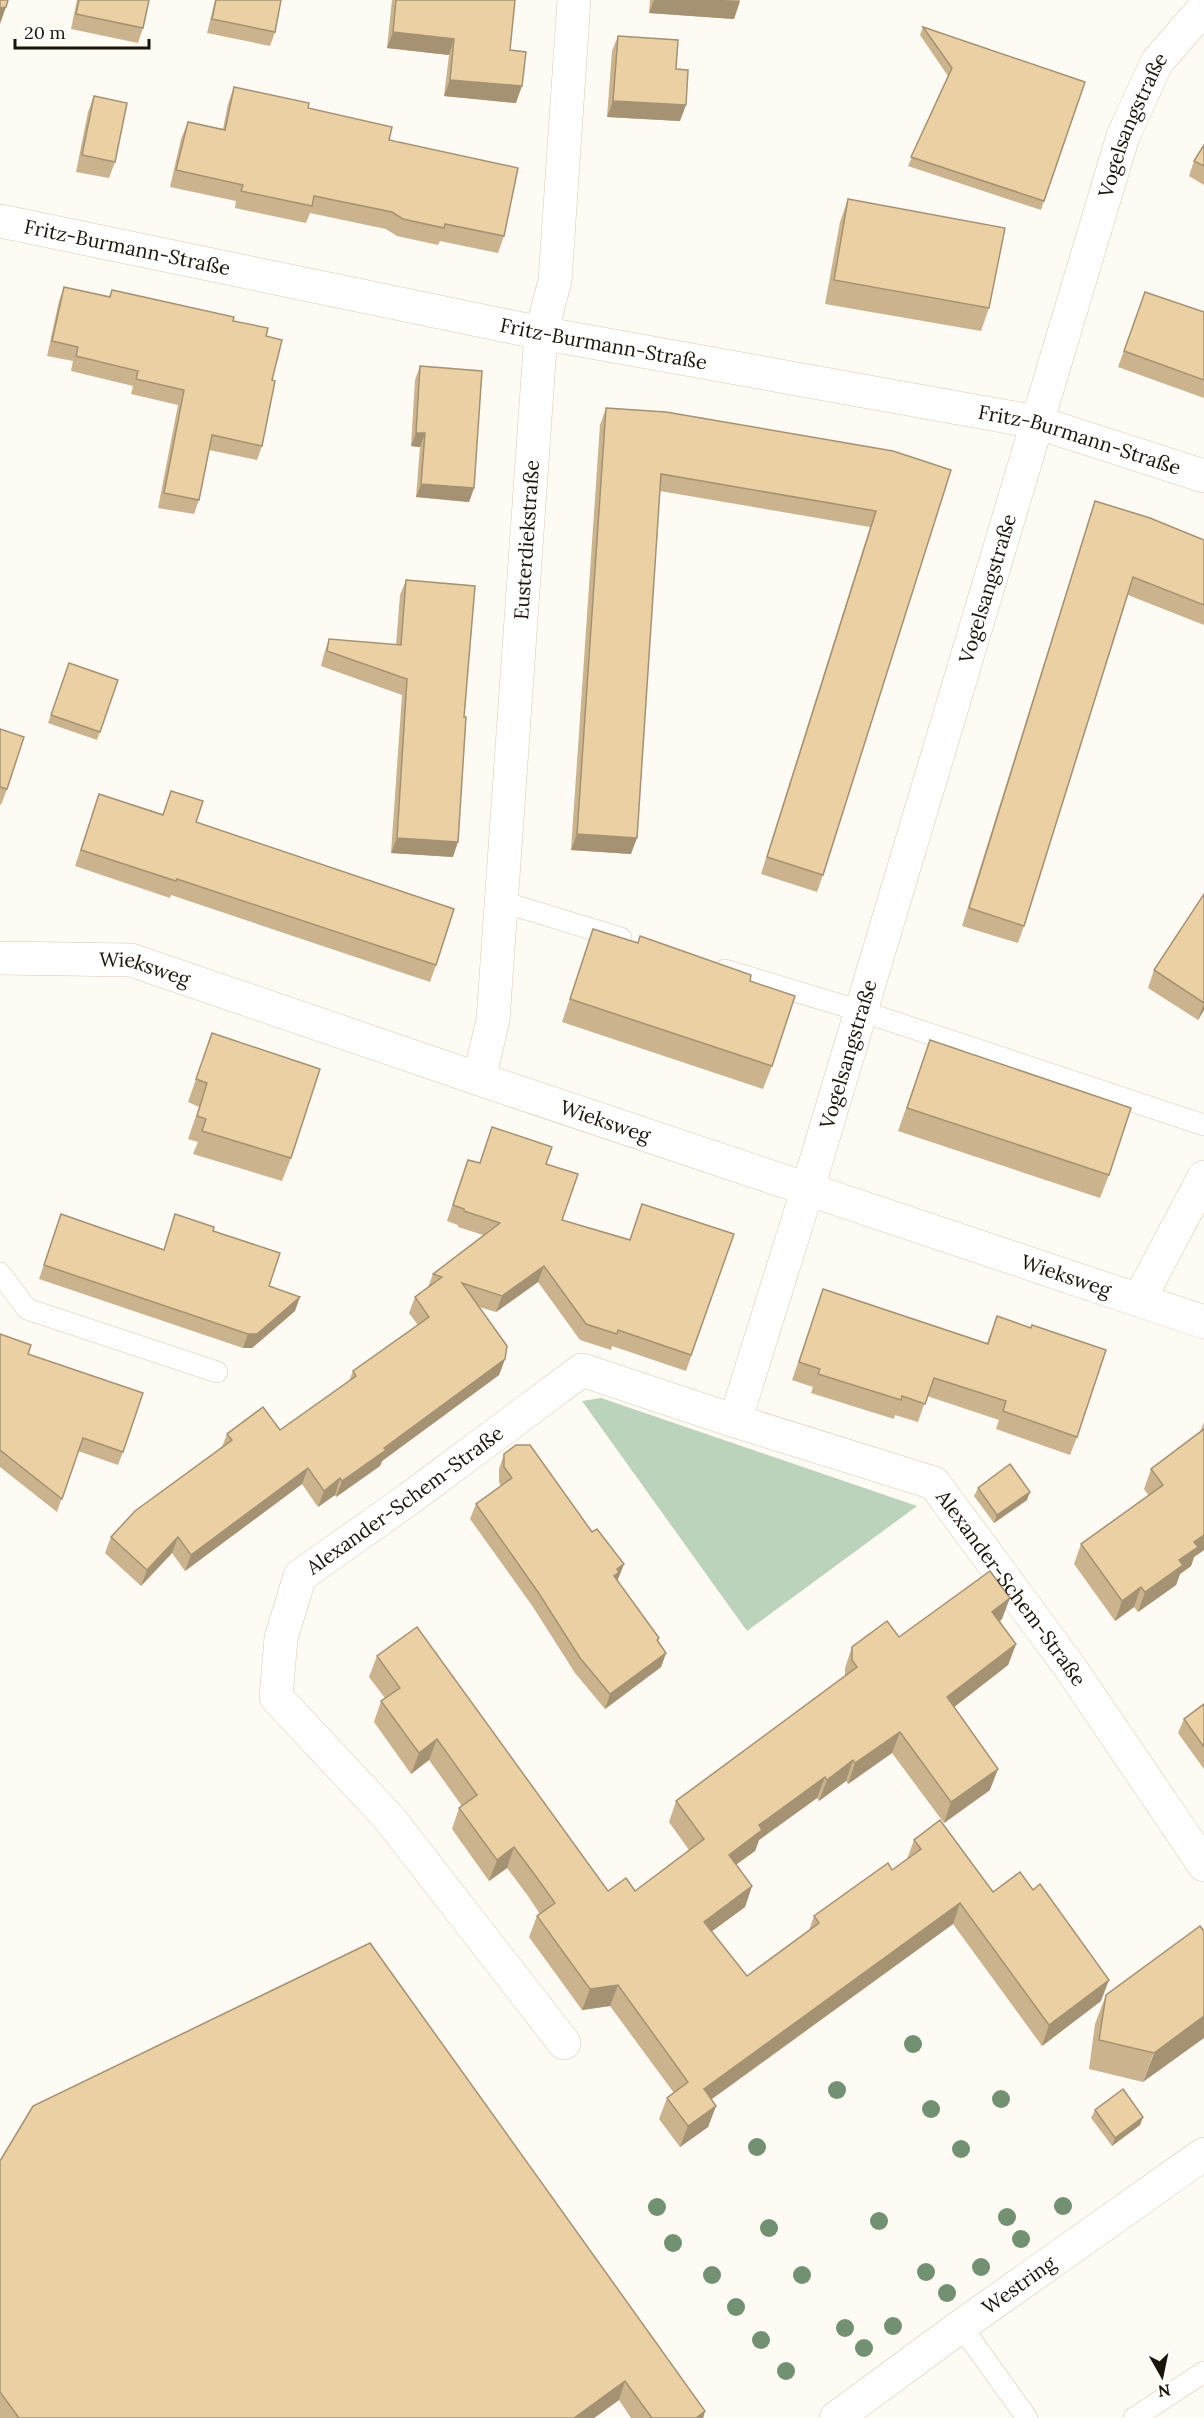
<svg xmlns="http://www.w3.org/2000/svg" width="1204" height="2418" viewBox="0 0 1204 2418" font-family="Lora,serif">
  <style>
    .green { fill: #bad3ba }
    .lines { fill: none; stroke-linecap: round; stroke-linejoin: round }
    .service-casing { stroke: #dbc9ab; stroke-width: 22 }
    .minor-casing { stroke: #dbc9ab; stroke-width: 34 }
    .secondary-casing { stroke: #dbc9ab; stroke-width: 34 }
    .service { stroke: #fff; stroke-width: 21 }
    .minor { stroke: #fff; stroke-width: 33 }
    .secondary { stroke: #fff; stroke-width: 33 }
    .tree { fill: #729173 }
    .wall { fill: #cab38d }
    .shaded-wall { fill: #a49273 }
    .building { fill: #ebd0a4; stroke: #a49273; stroke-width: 1.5 }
    .labels { text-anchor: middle; stroke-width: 4.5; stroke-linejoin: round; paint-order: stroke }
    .street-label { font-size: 20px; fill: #1b1409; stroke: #fff }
  </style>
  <rect width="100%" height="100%" fill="#fefaf4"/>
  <polygon class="green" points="601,1398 917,1506 747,1631 582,1401"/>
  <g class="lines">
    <g class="service-casing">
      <g id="service">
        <polyline points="502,905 516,906 621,938"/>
        <polyline points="725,970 861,1011 1204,1125"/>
        <polyline points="0,1273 27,1309 217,1372"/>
        <polyline points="961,2326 1027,2418"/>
        <polyline points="1134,2418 1204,2372"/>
      </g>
    </g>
    <g class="minor-casing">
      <g id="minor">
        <path id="s1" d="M0 221 541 333 1036 422 1204 476"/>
        <path id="s2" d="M0 958 131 960 479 1079 1204 1322"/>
        <path id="s3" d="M479 1079 493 1020 541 333 555 281 574 0"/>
        <polyline points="1139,1300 1204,1177"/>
        <path id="s4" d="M735 1421 808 1188 1123 136 1157 62 1204 8"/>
        <path id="s5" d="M564 2043 389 1818 276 1697 281 1638 300 1576 410 1498 582 1370 735 1421 934 1483 1069 1666 1204 1865"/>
      </g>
    </g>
    <g class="secondary-casing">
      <g id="secondary">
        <path id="s6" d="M836 2418 961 2326 1204 2154"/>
      </g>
    </g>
    <use href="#service" class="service"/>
    <use href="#minor" class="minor"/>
    <use href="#secondary" class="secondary"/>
  </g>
  <g class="tree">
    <circle cx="913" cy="2044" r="9"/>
    <circle cx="837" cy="2090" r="9"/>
    <circle cx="1001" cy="2099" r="9"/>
    <circle cx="931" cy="2109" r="9"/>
    <circle cx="757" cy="2147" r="9"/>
    <circle cx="961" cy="2149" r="9"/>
    <circle cx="1063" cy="2206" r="9"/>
    <circle cx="657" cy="2207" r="9"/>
    <circle cx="1007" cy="2217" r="9"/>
    <circle cx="879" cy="2221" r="9"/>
    <circle cx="769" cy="2228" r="9"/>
    <circle cx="1021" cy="2239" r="9"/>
    <circle cx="673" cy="2243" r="9"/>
    <circle cx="981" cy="2267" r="9"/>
    <circle cx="926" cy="2272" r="9"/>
    <circle cx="712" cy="2275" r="9"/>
    <circle cx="802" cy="2275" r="9"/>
    <circle cx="947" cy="2293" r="9"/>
    <circle cx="736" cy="2307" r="9"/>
    <circle cx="893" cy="2326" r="9"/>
    <circle cx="845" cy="2328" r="9"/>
    <circle cx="761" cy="2340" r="9"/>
    <circle cx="864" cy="2348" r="9"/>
    <circle cx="786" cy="2371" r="9"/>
  </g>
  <g class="wall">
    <polygon points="77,0 149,0 143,28 138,43 71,29"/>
    <polygon points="215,0 281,0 275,32 270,46 207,33"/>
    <polygon points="392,0 515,0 510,50 516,103 444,96 449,55 387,48"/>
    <polygon points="650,0 740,0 734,19 649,13"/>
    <polygon points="923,27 1085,82 1041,210 908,166 948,76 920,35"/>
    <polygon points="618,36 680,121 607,117 612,51"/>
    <polygon points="234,87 308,108 389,140 504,236 498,253 440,241 438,245 397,236 386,229 310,213 306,223 235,208 236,201 170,187 181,139 188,122 223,129 228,104"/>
    <polygon points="94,96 115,162 109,178 76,172 88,112"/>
    <polygon points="1204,145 1204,185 1189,176 1194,161"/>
    <polygon points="848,199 989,308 981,331 825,304 840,222"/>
    <polygon points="64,287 109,297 112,290 233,321 266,336 272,380 262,446 257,460 209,450 199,500 194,514 158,508 178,405 131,394 133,386 71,371 73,361 47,356 59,301"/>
    <polygon points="1145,292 1204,312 1204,398 1118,367"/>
    <polygon points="420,366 474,488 469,502 416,497 420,447 411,446 415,380"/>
    <polygon points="606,408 893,451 823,875 817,892 761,874 870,527 660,491 631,854 571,850 600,425"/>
    <polygon points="1095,501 1204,540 1204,625 1128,595 1024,926 1018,943 962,926 1089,519"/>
    <polygon points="406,580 453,857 391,853 402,695 321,666 324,654 329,639 396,645 400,595"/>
    <polygon points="69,663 118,680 97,740 48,723"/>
    <polygon points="0,729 7,789 1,805 0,804"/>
    <polygon points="171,791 196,822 436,965 430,982 171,895 170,898 75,866 99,794 163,814"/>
    <polygon points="1204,894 1204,1010 1198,1020 1148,988 1154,970"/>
    <polygon points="593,929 750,981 772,1066 763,1089 562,1022"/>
    <polygon points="212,1033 291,1158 282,1181 193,1154 198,1142 188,1139 199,1107 188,1102"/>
    <polygon points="930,1040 1109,1175 1100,1198 898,1131"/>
    <polygon points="479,1163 546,1164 562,1220 629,1239 734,1234 686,1371 612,1346 611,1350 580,1340 538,1282 496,1312 479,1307 505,1359 499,1375 382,1461 380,1466 336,1497 335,1495 318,1507 302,1484 185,1571 172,1553 141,1586 105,1553 111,1537 222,1447 227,1434 280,1430 349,1381 353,1371 418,1325 409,1313 415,1297 428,1287 433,1274 483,1235 458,1227 458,1225 447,1221 462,1176"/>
    <polygon points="61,1214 163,1249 213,1231 295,1311 252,1348 243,1348 39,1279"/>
    <polygon points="823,1289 987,1343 997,1316 1077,1437 1070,1455 996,1429 999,1420 927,1396 918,1422 895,1415 894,1419 811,1393 813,1387 792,1380"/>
    <polygon points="0,1334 28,1354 123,1452 118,1465 78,1451 57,1512 0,1467"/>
    <polygon points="1204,1422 1204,1550 1194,1557 1191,1566 1180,1574 1176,1585 1138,1612 1134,1607 1115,1621 1074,1564 1081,1544 1149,1496 1144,1489 1151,1469 1200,1432"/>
    <polygon points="504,1454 592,1532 624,1564 618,1579 617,1580 659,1638 658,1641 666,1653 661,1667 605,1709 575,1673 533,1607 470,1519 476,1504 501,1486 499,1482 499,1469"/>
    <polygon points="978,1488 1027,1500 994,1523 974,1496"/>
    <polygon points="1002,1619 1000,1621 1016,1644 1008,1665 954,1707 990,1790 944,1823 892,1753 848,1784 846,1781 819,1801 817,1798 759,1840 755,1851 736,1865 752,1886 745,1907 712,1931 747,1976 809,1930 814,1916 892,1870 907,1859 914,1840 993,1892 1101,2001 1042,2046 953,1924 711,2100 716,2106 708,2127 680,2147 659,2119 667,2098 674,2093 610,2006 582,2010 529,1937 537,1916 540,1914 528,1896 507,1868 489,1881 452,1829 459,1808 462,1806 429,1760 411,1774 374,1722 381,1701 385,1698 369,1677 377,1656 608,1891 635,1891 689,1850 669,1822 676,1801 845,1676 845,1668 852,1647 899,1637"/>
    <polygon points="1204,1704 1204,1769 1178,1733 1184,1719"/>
    <polygon points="1200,1926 1143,2082 1089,2069 1095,2024 1106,1995"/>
    <polygon points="33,2106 705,2411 703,2418 631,2418 619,2400 594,2418 0,2418 0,2161"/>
    <polygon points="1095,2110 1143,2117 1140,2125 1112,2146 1091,2118"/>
  </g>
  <g class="shaded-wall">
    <polygon points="654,0 723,0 740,1 734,19 649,13"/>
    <polygon points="6,7 0,24 0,8"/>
    <polygon points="393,32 454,39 449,55 387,48"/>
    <polygon points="450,80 522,86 516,103 444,96"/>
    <polygon points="613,101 686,105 680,121 607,117"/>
    <polygon points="416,433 425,433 420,447 411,446"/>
    <polygon points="421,484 474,488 469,502 416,497"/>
    <polygon points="577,834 637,838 631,854 571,850"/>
    <polygon points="397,838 458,842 453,857 391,853"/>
    <polygon points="1204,1003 1204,1010 1198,1020"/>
    <polygon points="544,1266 538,1282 496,1312 502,1296"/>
    <polygon points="300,1297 295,1311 252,1348 243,1348 248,1334"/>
    <polygon points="505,1359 499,1375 382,1461 380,1466 336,1497 342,1481 384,1448"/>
    <polygon points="308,1468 302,1484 185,1571 191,1555"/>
    <polygon points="340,1478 335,1495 318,1507 324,1491"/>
    <polygon points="1030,1492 1027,1500 994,1523 997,1515"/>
    <polygon points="1204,1535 1204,1550 1194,1557 1191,1566 1180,1574 1176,1585 1138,1612 1145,1592 1179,1560 1194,1542"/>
    <polygon points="178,1537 172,1553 141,1586 147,1570"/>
    <polygon points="624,1564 618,1579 608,1591 617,1569"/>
    <polygon points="1141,1587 1134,1607 1115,1621 1122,1601"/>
    <polygon points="1010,1598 1002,1619 985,1633 992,1612"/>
    <polygon points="1016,1644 1008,1665 940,1718 947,1697"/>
    <polygon points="666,1653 661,1667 605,1709 610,1694"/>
    <polygon points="900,1732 892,1753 848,1784 855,1763"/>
    <polygon points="437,1739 429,1760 411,1774 419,1753"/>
    <polygon points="853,1760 846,1781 819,1801 827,1780"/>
    <polygon points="998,1769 990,1790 944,1823 951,1802"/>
    <polygon points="825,1777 817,1798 759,1840 755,1851 721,1875 729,1855 759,1825"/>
    <polygon points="514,1847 507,1868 489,1881 497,1860"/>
    <polygon points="752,1886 745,1907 696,1943 704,1922"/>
    <polygon points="960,1903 953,1924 696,2110 704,2089"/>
    <polygon points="1109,1980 1101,2001 1042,2046 1049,2025"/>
    <polygon points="618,1985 610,2006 582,2010 590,1989"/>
    <polygon points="1204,2016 1204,2038 1143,2082 1154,2053"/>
    <polygon points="716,2106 708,2127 680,2147 688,2126"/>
    <polygon points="1143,2117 1140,2125 1112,2146 1115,2138"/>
    <polygon points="625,2381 619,2400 594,2418 574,2418"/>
    <polygon points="705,2411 703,2418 696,2418"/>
  </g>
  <g class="building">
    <polygon points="0,0 8,0 6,7 0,8"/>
    <polygon points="79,0 149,0 143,28 76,14"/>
    <polygon points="216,0 281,0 275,32 212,19"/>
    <polygon points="396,0 515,0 510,50 526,52 522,86 450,80 454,39 393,32"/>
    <polygon points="923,27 1085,82 1044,201 911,157 952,68"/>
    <polygon points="618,36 678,40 676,69 688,70 686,105 613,101"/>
    <polygon points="234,87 309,103 308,108 392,127 389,140 518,168 504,236 445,224 444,228 403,219 392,212 314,196 312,206 241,191 243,185 176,170 188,122 225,130"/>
    <polygon points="94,96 127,103 115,162 82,155"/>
    <polygon points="1204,145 1204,166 1194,161"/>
    <polygon points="848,199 1005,228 989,308 834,280"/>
    <polygon points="64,287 110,297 112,290 234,317 233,321 268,328 266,336 282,340 272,380 275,381 262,446 212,435 199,500 164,493 184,390 136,379 138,371 76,356 78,347 52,341"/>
    <polygon points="1145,292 1204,312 1204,380 1124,351"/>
    <polygon points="420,366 482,371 474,488 421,484 425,433 416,433"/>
    <polygon points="606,408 666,412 893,451 951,470 823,875 767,857 876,511 661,474 637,838 577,834"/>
    <polygon points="1095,501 1150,518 1204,540 1204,605 1133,577 1024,926 969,908"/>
    <polygon points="406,580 475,586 464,717 466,717 458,842 397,838 407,679 327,651 329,639 401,645"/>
    <polygon points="69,663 118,680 100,732 51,715"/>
    <polygon points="0,729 24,737 7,789 0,787"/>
    <polygon points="171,791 203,801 196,822 454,909 436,965 177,879 176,881 81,850 99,794 163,815"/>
    <polygon points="1204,894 1204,1003 1154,970"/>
    <polygon points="593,929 638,943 640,936 751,975 750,981 795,996 772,1066 570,999"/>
    <polygon points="212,1033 320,1069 291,1158 202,1131 206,1119 197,1116 207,1083 196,1079"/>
    <polygon points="930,1040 1131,1108 1109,1175 907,1108"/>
    <polygon points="492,1127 552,1147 546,1164 578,1174 562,1220 630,1240 642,1204 734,1234 691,1355 618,1330 617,1334 586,1324 544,1266 502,1296 462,1283 507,1346 505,1359 384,1448 386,1450 342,1481 340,1478 324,1491 308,1468 191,1555 178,1537 147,1570 111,1537 135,1511 232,1440 227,1434 263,1407 280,1430 356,1376 353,1371 429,1317 415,1297 442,1277 433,1274 500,1223 464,1211 464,1209 453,1205 468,1160 480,1163"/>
    <polygon points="61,1214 164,1250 175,1214 214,1227 213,1231 280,1253 269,1286 300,1297 257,1334 248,1334 44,1265"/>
    <polygon points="823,1289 988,1344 997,1316 1031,1328 1032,1325 1106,1350 1077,1437 1003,1411 1006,1401 934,1378 925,1404 902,1396 901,1400 818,1374 820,1369 799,1362"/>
    <polygon points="0,1334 31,1345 28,1354 143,1393 123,1452 83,1438 62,1499 0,1450"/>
    <polygon points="1204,1429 1204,1535 1194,1542 1198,1547 1179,1560 1183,1565 1145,1592 1141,1587 1122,1601 1081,1544 1163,1485 1151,1469"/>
    <polygon points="516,1445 530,1445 592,1532 597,1529 624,1564 617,1569 619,1572 614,1576 659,1638 657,1640 666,1653 610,1694 580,1658 538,1592 476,1504 512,1478 504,1467 504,1454"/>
    <polygon points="1010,1464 1030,1492 997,1515 978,1488"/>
    <polygon points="990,1571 1010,1598 992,1612 1016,1644 947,1697 998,1769 951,1802 900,1732 855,1763 853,1760 827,1780 825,1777 759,1825 762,1830 729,1855 752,1886 704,1922 747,1976 819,1923 814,1916 888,1863 892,1870 921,1849 914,1840 940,1820 993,1892 1020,1872 1033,1890 1040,1884 1109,1980 1049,2025 960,1903 704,2089 716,2106 688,2126 667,2098 688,2082 618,1985 590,1989 537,1916 555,1903 535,1875 514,1847 497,1860 459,1808 477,1795 437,1739 419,1753 381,1701 400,1688 377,1656 417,1627 608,1891 626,1878 635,1891 704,1839 676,1801 857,1667 852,1660 852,1647 887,1621 899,1637"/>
    <polygon points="1204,1704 1204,1747 1184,1719"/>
    <polygon points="1200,1926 1204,1931 1204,2016 1154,2053 1099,2040 1106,1995"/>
    <polygon points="370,1943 705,2411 696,2418 652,2418 625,2381 574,2418 19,2418 0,2392 0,2161 33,2106"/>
    <polygon points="1123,2089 1143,2117 1115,2138 1095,2110"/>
  </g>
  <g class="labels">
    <g class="street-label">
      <text dy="7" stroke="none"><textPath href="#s4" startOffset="1356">Vogelsangstraße</textPath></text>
      <text dy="7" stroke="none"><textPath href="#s1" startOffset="130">Fritz-Burmann-Straße</textPath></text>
      <text dy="7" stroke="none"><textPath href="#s1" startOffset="616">Fritz-Burmann-Straße</textPath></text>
      <text dy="7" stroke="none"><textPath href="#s1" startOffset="1102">Fritz-Burmann-Straße</textPath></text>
      <text dy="7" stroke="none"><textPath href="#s3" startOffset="542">Eusterdiekstraße</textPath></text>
      <text dy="7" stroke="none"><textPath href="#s4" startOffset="870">Vogelsangstraße</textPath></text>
      <text dy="7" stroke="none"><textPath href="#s2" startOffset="146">Wieksweg</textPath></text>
      <text dy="7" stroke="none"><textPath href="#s4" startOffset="384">Vogelsangstraße</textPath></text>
      <text dy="7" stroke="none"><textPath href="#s2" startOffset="632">Wieksweg</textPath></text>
      <text dy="7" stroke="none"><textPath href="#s2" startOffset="1118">Wieksweg</textPath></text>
      <text dy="7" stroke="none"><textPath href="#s5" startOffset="704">Alexander-Schem-Straße</textPath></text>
      <text dy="7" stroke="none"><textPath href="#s5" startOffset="1424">Alexander-Schem-Straße</textPath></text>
      <text dy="7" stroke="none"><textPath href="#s6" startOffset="226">Westring</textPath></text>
    </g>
  </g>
  <g transform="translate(1162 2376) rotate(171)" stroke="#ffffff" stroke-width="4.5" paint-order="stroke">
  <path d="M0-4.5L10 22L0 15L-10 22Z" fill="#1b1409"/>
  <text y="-9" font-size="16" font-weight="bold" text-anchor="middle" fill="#1b1409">N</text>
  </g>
  <path d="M15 39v9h134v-9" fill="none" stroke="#1b1409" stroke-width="3"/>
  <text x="24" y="39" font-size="18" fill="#1b1409" stroke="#ffffff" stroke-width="4.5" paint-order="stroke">20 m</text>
</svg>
